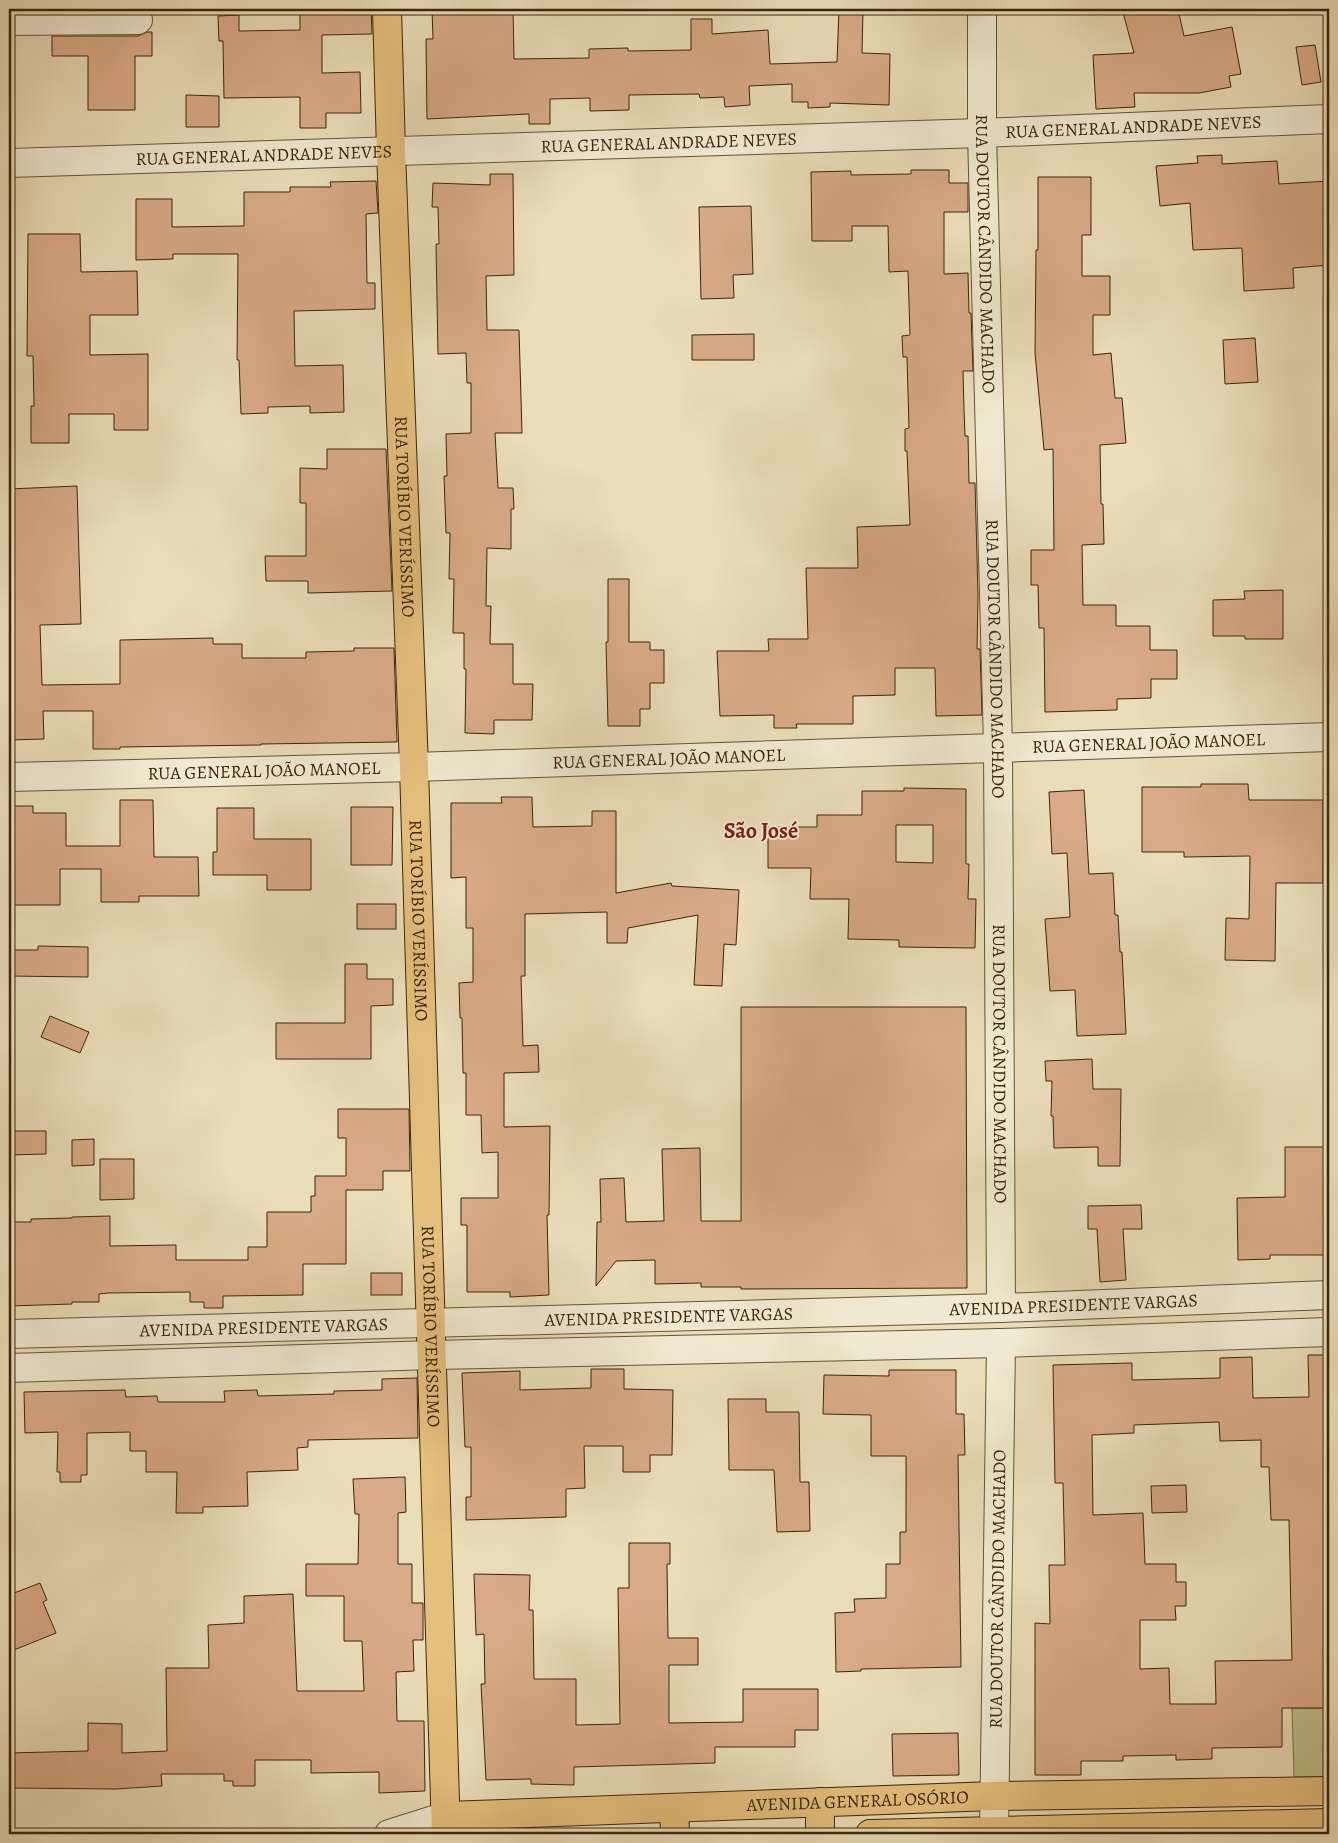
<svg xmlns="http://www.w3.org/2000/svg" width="1338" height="1843" viewBox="0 0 1338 1843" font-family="Alegreya,serif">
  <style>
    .green { fill: #bfbf8a; stroke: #7c724b }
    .building { fill: #d9aa87; stroke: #3a260c; fill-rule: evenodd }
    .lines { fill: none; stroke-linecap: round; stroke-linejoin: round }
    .minor-casing { stroke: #665437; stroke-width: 30 }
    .major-casing { stroke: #3a260c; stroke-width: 30 }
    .minor { stroke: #f1ead2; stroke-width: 28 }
    .major { stroke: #e5bf7c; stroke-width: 28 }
    .labels { text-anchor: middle; stroke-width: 4; stroke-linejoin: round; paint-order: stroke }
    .street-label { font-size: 18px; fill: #3a260c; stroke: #f1ead2 }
    .district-label { font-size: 22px; font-weight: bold; fill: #7a1f14; stroke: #f1ead2 }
  </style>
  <rect width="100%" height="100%" fill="#eadeb9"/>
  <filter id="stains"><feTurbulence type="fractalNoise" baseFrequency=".004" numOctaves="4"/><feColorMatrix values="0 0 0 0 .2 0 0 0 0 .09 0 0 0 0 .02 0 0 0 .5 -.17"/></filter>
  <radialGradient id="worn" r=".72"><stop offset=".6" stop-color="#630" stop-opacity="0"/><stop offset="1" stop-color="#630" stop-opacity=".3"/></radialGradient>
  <polygon class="green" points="1292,1708 1329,1708 1329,1777 1294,1777"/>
  <g class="building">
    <polygon points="300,9 371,9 372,34 322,35 322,73 360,72 361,113 326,113 326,128 300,128 300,97 224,98 223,41 219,41 218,16 239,15 239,31 300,30"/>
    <polygon points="432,9 513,9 514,59 589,58 589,49 628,48 628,51 691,50 691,19 712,19 712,34 768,30 770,64 837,62 839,9 863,9 862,53 890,54 889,105 830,103 830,107 808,108 808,102 792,102 792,84 749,86 750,105 725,107 724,97 700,98 699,94 629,95 629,110 590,111 590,98 550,99 550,124 529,124 529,114 427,119 426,39 433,39"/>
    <polygon points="1122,9 1178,9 1184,36 1232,27 1241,74 1229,76 1231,87 1199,93 1134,93 1135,107 1096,109 1093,55 1134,53"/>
    <polygon points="147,32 152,32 152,56 135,56 135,110 88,110 88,56 52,56 52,36 138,36"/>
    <polygon points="1315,45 1321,82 1302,85 1296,47"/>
    <polygon points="186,95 219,96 219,127 186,127"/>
    <polygon points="1222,155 1222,164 1277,161 1279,184 1329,181 1329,265 1293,268 1294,288 1244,291 1242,248 1193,250 1190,203 1160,206 1156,166 1198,163 1197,156"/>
    <polygon points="911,170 949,170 949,183 968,183 968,212 944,212 944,274 968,273 969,313 971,313 973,371 963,371 964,410 965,436 968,436 969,483 975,483 978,595 977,649 980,649 982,715 936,716 935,668 895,668 895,695 853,696 853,724 796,724 797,728 774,728 774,715 720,716 717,651 769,651 768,639 808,639 806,568 858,568 857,527 910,525 907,451 905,451 905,429 909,428 907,357 903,357 902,336 910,335 908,271 889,272 888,226 852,226 852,241 812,241 811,172 851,171 851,175 911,174"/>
    <polygon points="490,174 513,174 514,275 486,276 487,330 519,330 522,433 495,433 498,488 513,488 514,509 511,509 511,549 487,548 486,606 491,606 490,644 513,644 513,684 533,684 532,720 494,720 494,734 465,733 466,669 464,669 464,633 453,633 454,579 449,579 450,533 446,533 444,476 447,476 446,434 471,433 471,383 467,383 466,353 438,354 436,244 439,244 438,207 432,207 433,183 490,185"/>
    <polygon points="1038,177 1091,177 1091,235 1082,235 1082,276 1110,276 1110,315 1093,315 1093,355 1111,353 1115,398 1122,398 1126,443 1100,445 1101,504 1103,504 1104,544 1082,545 1083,605 1116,605 1116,626 1150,626 1150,650 1177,650 1177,679 1151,679 1151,698 1117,699 1117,710 1045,712 1044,628 1039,628 1038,585 1031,585 1031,550 1054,550 1053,449 1044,450 1035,353 1036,250 1038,250"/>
    <polygon points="376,181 378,213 366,214 367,283 375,283 375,309 294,311 295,366 343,365 344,412 310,413 310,406 268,407 268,413 241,414 239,360 237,360 238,254 173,254 173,259 136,260 136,199 172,199 172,227 244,226 244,192 290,192 290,187 331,187 330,182"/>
    <polygon points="751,206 753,274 733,275 734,298 701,299 699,207"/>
    <polygon points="28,234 80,234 81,272 137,271 138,315 90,315 90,355 148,354 148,430 114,430 114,414 69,414 69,443 31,443 31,406 34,406 33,356 27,356"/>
    <polygon points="754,334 754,360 692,360 692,335"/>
    <polygon points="1255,338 1258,382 1225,384 1223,340"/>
    <polygon points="327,449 386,449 392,591 308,593 308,581 266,581 265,556 306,556 306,503 300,503 300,468 327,469"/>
    <polygon points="77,486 81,624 40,625 42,685 120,684 120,640 213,638 213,644 242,644 242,658 306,658 306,652 354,651 354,648 394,648 397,742 261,744 261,745 120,747 120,749 93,749 93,711 43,711 44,739 9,740 9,489"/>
    <polygon points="608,579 629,579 629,642 650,642 650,650 664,650 664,683 650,683 650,709 640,709 640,726 608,726 606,642 608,642"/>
    <polygon points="1283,590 1283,639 1245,639 1245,636 1213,636 1213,600 1245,599 1244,591"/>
    <polygon points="1201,784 1248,784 1249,800 1323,800 1323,883 1276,883 1275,961 1225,960 1226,918 1249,919 1250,856 1184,857 1184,852 1142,852 1142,787 1201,787"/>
    <path d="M904 788 966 789V864H969L968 899H976L975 948 899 947V940L848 939 849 899H810L811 868H768V827H817V815H862V791H904ZM896 825H933V863L896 862Z"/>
    <polygon points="1084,790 1089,874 1113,873 1115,915 1118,915 1120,952 1122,952 1126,1034 1077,1036 1075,990 1050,991 1045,919 1070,917 1067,853 1052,854 1049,792"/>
    <polygon points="501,797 532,797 533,827 592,826 592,811 616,811 616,893 671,883 672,886 739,890 736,945 724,944 722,986 694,985 698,915 628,928 627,943 607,943 607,912 525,914 525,976 521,976 523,1046 538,1045 539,1072 504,1073 504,1127 550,1126 549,1215 547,1215 549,1295 510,1297 510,1292 467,1292 467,1225 461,1225 461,1198 498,1198 498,1152 482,1153 481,1115 466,1115 466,1073 463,1073 462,1018 460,1018 459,983 473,982 473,928 466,928 466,877 451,878 451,803 502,803"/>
    <polygon points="120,800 153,800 154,857 198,857 199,896 139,896 139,902 101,902 101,869 60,869 60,905 9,905 9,806 33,806 33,813 66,813 66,846 120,846"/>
    <polygon points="351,807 393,807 392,865 351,865"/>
    <polygon points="217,808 254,808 254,839 311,839 311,890 267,890 267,875 213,875 213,852 217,852"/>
    <rect x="357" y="904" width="39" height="25"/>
    <polygon points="38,946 88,947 88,977 9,976 9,950 38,950"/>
    <polygon points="345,964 367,964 367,979 393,979 393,1005 371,1006 371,1059 276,1059 276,1023 345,1023"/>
    <polygon points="741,1007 966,1007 967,1288 741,1289 741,1287 701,1287 701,1283 655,1284 655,1260 616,1261 596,1286 597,1222 601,1222 600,1179 624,1178 626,1222 664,1221 662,1149 700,1148 701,1221 741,1221"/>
    <polygon points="50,1016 89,1032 80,1053 41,1037"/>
    <polygon points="1092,1059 1093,1089 1121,1089 1120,1166 1098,1166 1098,1147 1054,1148 1053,1116 1051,1116 1052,1081 1046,1081 1045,1061"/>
    <polygon points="338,1109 409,1109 410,1171 383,1171 383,1190 346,1190 346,1264 303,1264 303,1295 223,1296 223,1308 204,1308 204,1302 190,1302 190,1292 108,1293 99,1294 99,1302 72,1302 72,1304 9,1306 9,1222 31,1222 31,1219 72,1218 72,1217 110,1216 110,1246 176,1245 176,1260 248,1260 248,1247 267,1247 267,1212 311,1212 311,1196 315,1196 315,1176 346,1176 346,1138 338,1138"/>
    <polygon points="9,1131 46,1131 46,1154 9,1155"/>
    <polygon points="94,1139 94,1165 72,1166 72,1140"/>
    <polygon points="1285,1147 1325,1147 1325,1255 1270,1255 1270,1259 1238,1260 1237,1198 1285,1197"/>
    <polygon points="100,1159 134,1159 134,1199 100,1200"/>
    <polygon points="1141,1205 1142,1229 1123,1229 1126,1280 1100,1282 1097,1229 1088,1229 1088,1206"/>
    <rect x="371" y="1273" width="31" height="22"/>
    <path d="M1308 1355H1329V1708H1282V1747L1212 1748V1759L1176 1760V1755L1123 1756V1761H1081V1775H1035V1623L1050 1624 1049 1565H1065L1063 1483H1055L1053 1365 1132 1363V1380L1220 1378V1358L1252 1357 1253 1398 1309 1397ZM1219 1422 1220 1441 1261 1440V1467H1269L1271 1520H1289L1292 1660 1215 1661 1216 1704H1170L1169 1668 1140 1669V1620H1176L1175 1606H1186V1582H1176V1564H1145L1143 1513 1093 1515 1092 1435 1134 1433V1425Z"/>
    <polygon points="591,1369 624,1369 624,1389 673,1390 672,1455 650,1455 650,1472 623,1472 623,1446 584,1446 585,1488 566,1489 566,1517 466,1520 466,1497 471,1497 471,1447 465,1447 462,1373 520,1371 520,1390 591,1388"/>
    <polygon points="889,1370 956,1370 956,1414 964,1414 965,1455 958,1455 961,1667 861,1669 861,1671 836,1672 835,1613 855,1612 854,1599 886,1598 886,1564 900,1564 900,1532 906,1532 906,1456 871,1456 871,1415 823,1414 824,1375 889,1376"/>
    <polygon points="417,1378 418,1438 308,1440 308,1447 297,1448 298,1470 247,1472 248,1506 203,1507 203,1513 176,1513 177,1472 146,1472 146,1451 130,1451 130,1432 87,1433 87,1475 81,1475 81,1482 60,1482 60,1472 57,1472 58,1432 25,1433 24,1392 125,1390 126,1397 157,1396 158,1402 225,1402 224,1391 257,1390 258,1396 334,1394 334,1391 382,1390 382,1379"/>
    <polygon points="728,1399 766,1399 766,1412 799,1412 800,1482 809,1482 810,1531 777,1532 774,1470 729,1470"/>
    <polygon points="405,1477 406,1512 398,1513 398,1564 412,1564 412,1603 423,1603 423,1640 413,1640 414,1671 396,1672 397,1721 424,1721 425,1791 379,1793 379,1772 311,1773 311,1760 255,1760 255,1786 233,1786 233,1781 224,1781 224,1774 161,1774 162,1786 116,1789 9,1788 9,1753 88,1751 88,1723 122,1724 122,1753 167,1751 166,1668 209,1668 208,1625 244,1623 244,1596 293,1594 297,1691 364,1691 362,1641 344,1641 344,1596 306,1596 306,1564 358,1564 359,1514 355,1514 353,1479"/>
    <polygon points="1186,1485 1187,1512 1152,1513 1151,1486"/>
    <polygon points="629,1543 670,1543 670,1564 667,1564 668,1638 698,1638 698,1665 669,1665 669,1723 743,1722 743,1689 818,1689 818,1730 795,1730 795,1747 715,1747 715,1763 574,1767 574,1785 531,1784 531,1779 486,1780 481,1684 485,1684 484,1634 476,1635 474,1574 530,1575 529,1610 533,1610 534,1679 576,1679 576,1725 620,1724 618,1588 629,1588"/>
    <polygon points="40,1583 47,1600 43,1602 56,1633 9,1652 9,1595"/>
    <polygon points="958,1733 959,1775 893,1776 892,1734"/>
  </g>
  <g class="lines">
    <g class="minor-casing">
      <g id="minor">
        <path id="s1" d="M982 9V133L998 747 1001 1308"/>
        <polyline points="9,21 138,20"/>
        <path id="s2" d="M9 163 982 133 1329 119"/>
        <path id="s3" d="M9 777 414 767 1329 737"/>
        <path id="s4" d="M9 1334 1001 1308 1329 1295"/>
        <polyline points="9,1368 433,1355 1001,1343 1329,1332"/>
        <polyline points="389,1834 446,1816"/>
        <path id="s5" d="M994 1834 1001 1343"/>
      </g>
    </g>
    <g class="major-casing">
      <g id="major">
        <path id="s6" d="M387 9 391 151 414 767 446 1834"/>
        <polyline points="674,1808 675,1834"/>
        <path id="s7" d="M446 1816 994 1796 1329 1791"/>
        <polyline points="820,1834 820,1802"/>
        <polyline points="870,1834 1329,1823"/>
      </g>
    </g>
    <use href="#minor" class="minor"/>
    <use href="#major" class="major"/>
  </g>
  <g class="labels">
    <g class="street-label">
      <text dy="6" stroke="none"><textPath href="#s2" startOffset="1125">RUA GENERAL ANDRADE NEVES</textPath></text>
      <text dy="6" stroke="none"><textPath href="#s2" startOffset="660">RUA GENERAL ANDRADE NEVES</textPath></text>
      <text dy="6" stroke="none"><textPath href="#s2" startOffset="255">RUA GENERAL ANDRADE NEVES</textPath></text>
      <text dy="6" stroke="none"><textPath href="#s1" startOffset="245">RUA DOUTOR CÂNDIDO MACHADO</textPath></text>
      <text dy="6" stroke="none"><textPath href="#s6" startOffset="508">RUA TORÍBIO VERÍSSIMO</textPath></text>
      <text dy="6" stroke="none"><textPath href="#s1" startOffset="650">RUA DOUTOR CÂNDIDO MACHADO</textPath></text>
      <text dy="6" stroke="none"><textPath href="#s3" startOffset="1140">RUA GENERAL JOÃO MANOEL</textPath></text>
      <text dy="6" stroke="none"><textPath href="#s3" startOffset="660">RUA GENERAL JOÃO MANOEL</textPath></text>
      <text dy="6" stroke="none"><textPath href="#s3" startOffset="255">RUA GENERAL JOÃO MANOEL</textPath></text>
      <text dy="6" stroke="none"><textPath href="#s6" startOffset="912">RUA TORÍBIO VERÍSSIMO</textPath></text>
      <text dy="6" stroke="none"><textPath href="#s1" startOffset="1055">RUA DOUTOR CÂNDIDO MACHADO</textPath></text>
      <text dy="6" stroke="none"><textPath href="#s4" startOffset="1065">AVENIDA PRESIDENTE VARGAS</textPath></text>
      <text dy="6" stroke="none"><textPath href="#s4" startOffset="660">AVENIDA PRESIDENTE VARGAS</textPath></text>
      <text dy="6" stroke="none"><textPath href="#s6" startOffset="1318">RUA TORÍBIO VERÍSSIMO</textPath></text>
      <text dy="6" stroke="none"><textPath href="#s4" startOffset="255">AVENIDA PRESIDENTE VARGAS</textPath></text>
      <text dy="6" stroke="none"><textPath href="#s5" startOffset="245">RUA DOUTOR CÂNDIDO MACHADO</textPath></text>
      <text dy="6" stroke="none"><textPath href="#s7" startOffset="412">AVENIDA GENERAL OSÓRIO</textPath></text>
    </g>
    <g class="district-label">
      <text x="761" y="838">São José</text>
    </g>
  </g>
  <rect width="1338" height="1843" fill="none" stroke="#eadeb9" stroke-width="30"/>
  <rect x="10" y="10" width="1318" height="1823" fill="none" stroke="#3a260c" stroke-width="2.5"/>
  <rect x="15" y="15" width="1308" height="1813" fill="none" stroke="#3a260c"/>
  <rect width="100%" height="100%" filter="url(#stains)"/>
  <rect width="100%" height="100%" fill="url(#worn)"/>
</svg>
